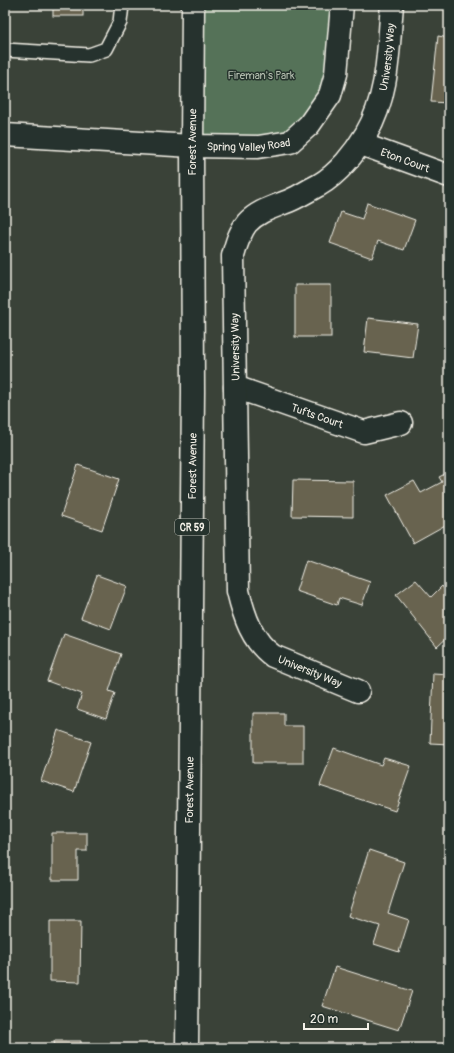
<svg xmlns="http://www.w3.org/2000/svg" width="454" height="1053" viewBox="0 0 454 1053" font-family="Pangolin,sans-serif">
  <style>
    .green { fill: #547259; stroke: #a4b2a0 }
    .building { fill: #676450; stroke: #f4f1e8 }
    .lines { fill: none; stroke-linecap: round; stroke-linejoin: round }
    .service-casing { stroke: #f4f1e8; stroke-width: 16 }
    .minor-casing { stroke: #f4f1e8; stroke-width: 25 }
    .tertiary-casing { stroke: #f4f1e8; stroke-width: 25 }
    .primary-casing { stroke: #f4f1e8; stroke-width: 25 }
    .service { stroke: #26332d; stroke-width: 13 }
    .minor { stroke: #26332d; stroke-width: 22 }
    .tertiary { stroke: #26332d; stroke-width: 22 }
    .primary { stroke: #26332d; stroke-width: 22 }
    .labels { text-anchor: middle; stroke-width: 3; stroke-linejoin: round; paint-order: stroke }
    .shield { fill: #26332d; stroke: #b6b8b0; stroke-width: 1 }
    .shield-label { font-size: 10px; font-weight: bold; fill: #f4f1e8 }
    .street-label { font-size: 11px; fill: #f4f1e8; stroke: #26332d }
    .park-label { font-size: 11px; fill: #b4beaf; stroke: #26332d }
  </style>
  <rect width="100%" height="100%" fill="#3a4238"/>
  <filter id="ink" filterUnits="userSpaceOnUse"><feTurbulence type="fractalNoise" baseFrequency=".025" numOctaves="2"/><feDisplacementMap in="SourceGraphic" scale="8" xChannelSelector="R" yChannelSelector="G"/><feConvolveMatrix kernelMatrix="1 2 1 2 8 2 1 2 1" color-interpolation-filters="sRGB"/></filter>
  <g filter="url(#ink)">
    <polygon class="green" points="193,5 342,5 336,74 290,142 192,146"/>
    <g class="building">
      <rect x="53" y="5" width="30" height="11"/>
      <polygon points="438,36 449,38 449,103 431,102"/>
      <polygon points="367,203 415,220 404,250 378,241 372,258 330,243 341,212 362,219"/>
      <rect x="295" y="285" width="36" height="52"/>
      <polygon points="368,318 418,324 413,358 364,352"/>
      <polygon points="78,465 119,479 102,530 61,516"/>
      <polygon points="449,472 449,523 413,543 387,495 414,481 421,493 442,482 439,477"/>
      <polygon points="293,480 353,481 353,517 292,516"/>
      <polygon points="306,560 370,582 362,605 339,598 337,605 296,591"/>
      <polygon points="97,575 127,586 111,629 81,618"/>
      <polygon points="416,580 431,597 442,586 449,595 449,636 437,647 396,595"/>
      <polygon points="64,634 121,654 109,691 115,693 106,719 77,709 82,694 47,681"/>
      <polygon points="433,673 449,674 449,744 430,743"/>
      <polygon points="253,713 284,713 284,726 303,726 303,763 253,763"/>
      <polygon points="58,730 91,742 74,792 41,781"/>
      <polygon points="334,748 381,765 384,758 411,766 395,811 320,786"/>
      <polygon points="52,833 87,833 87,851 78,851 78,880 52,880"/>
      <polygon points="369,850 404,862 388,913 409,920 399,952 374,944 380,926 348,916"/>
      <polygon points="50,921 81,921 80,982 50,981"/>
      <polygon points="335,967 412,991 399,1030 322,1006"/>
      <polygon points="54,1041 81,1041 81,1048 55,1048"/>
    </g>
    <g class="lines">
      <g class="service-casing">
        <polyline id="service" points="5,50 89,55 106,49 120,22 122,5"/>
      </g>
      <g class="minor-casing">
        <g id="minor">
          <path id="s1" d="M361 144 449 176"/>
          <path id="s2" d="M235 387 364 432 401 423"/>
          <path id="s3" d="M358 691 273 656C252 641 244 616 238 591L233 256C236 245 239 233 247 223 260 209 279 206 295 198 303 194 311 189 319 185 338 174 355 153 366 134 389 95 388 49 392 5"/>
        </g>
      </g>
      <g class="tertiary-casing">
        <g id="tertiary">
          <path id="s4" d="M5 135 192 146 258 147 290 142 309 125 330 95 336 74 342 5"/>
        </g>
      </g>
      <g class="primary-casing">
        <g id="primary">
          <path id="s5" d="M187 1048 193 392 192 146 193 5"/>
        </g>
      </g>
      <use href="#service" class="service"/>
      <use href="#minor" class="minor"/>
      <use href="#tertiary" class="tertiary"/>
      <use href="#primary" class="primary"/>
    </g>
  </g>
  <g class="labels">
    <rect class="shield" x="175" y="519" width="34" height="16" rx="3"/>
    <g class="shield-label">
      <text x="192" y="531">CR 59</text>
    </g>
    <g class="street-label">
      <text dy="4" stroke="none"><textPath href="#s3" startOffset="771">University Way</textPath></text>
      <text dy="4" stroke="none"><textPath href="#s5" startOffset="906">Forest Avenue</textPath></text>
      <text dy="4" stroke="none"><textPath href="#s4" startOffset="244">Spring Valley Road</textPath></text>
      <text dy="4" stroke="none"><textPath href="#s1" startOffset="47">Eton Court</textPath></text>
      <text transform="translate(235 347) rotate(-91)" y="4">University Way</text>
      <text dy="4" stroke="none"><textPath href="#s2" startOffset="87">Tufts Court</textPath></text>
      <text dy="4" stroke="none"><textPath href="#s5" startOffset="582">Forest Avenue</textPath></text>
      <text transform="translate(310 671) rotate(22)" y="4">University Way</text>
      <text dy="4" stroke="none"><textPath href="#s5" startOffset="258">Forest Avenue</textPath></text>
    </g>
    <g class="park-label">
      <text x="261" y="79">Fireman's Park</text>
    </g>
  </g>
  <rect width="454" height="1053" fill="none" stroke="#26332d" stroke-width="20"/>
  <rect x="10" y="10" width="434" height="1033" fill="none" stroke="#f4f1e8" stroke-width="1.5" filter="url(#ink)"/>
  <path d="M304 1023v6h64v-6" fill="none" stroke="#f4f1e8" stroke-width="2"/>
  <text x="310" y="1023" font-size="12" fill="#f4f1e8" stroke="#26332d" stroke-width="3" paint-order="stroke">20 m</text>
</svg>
